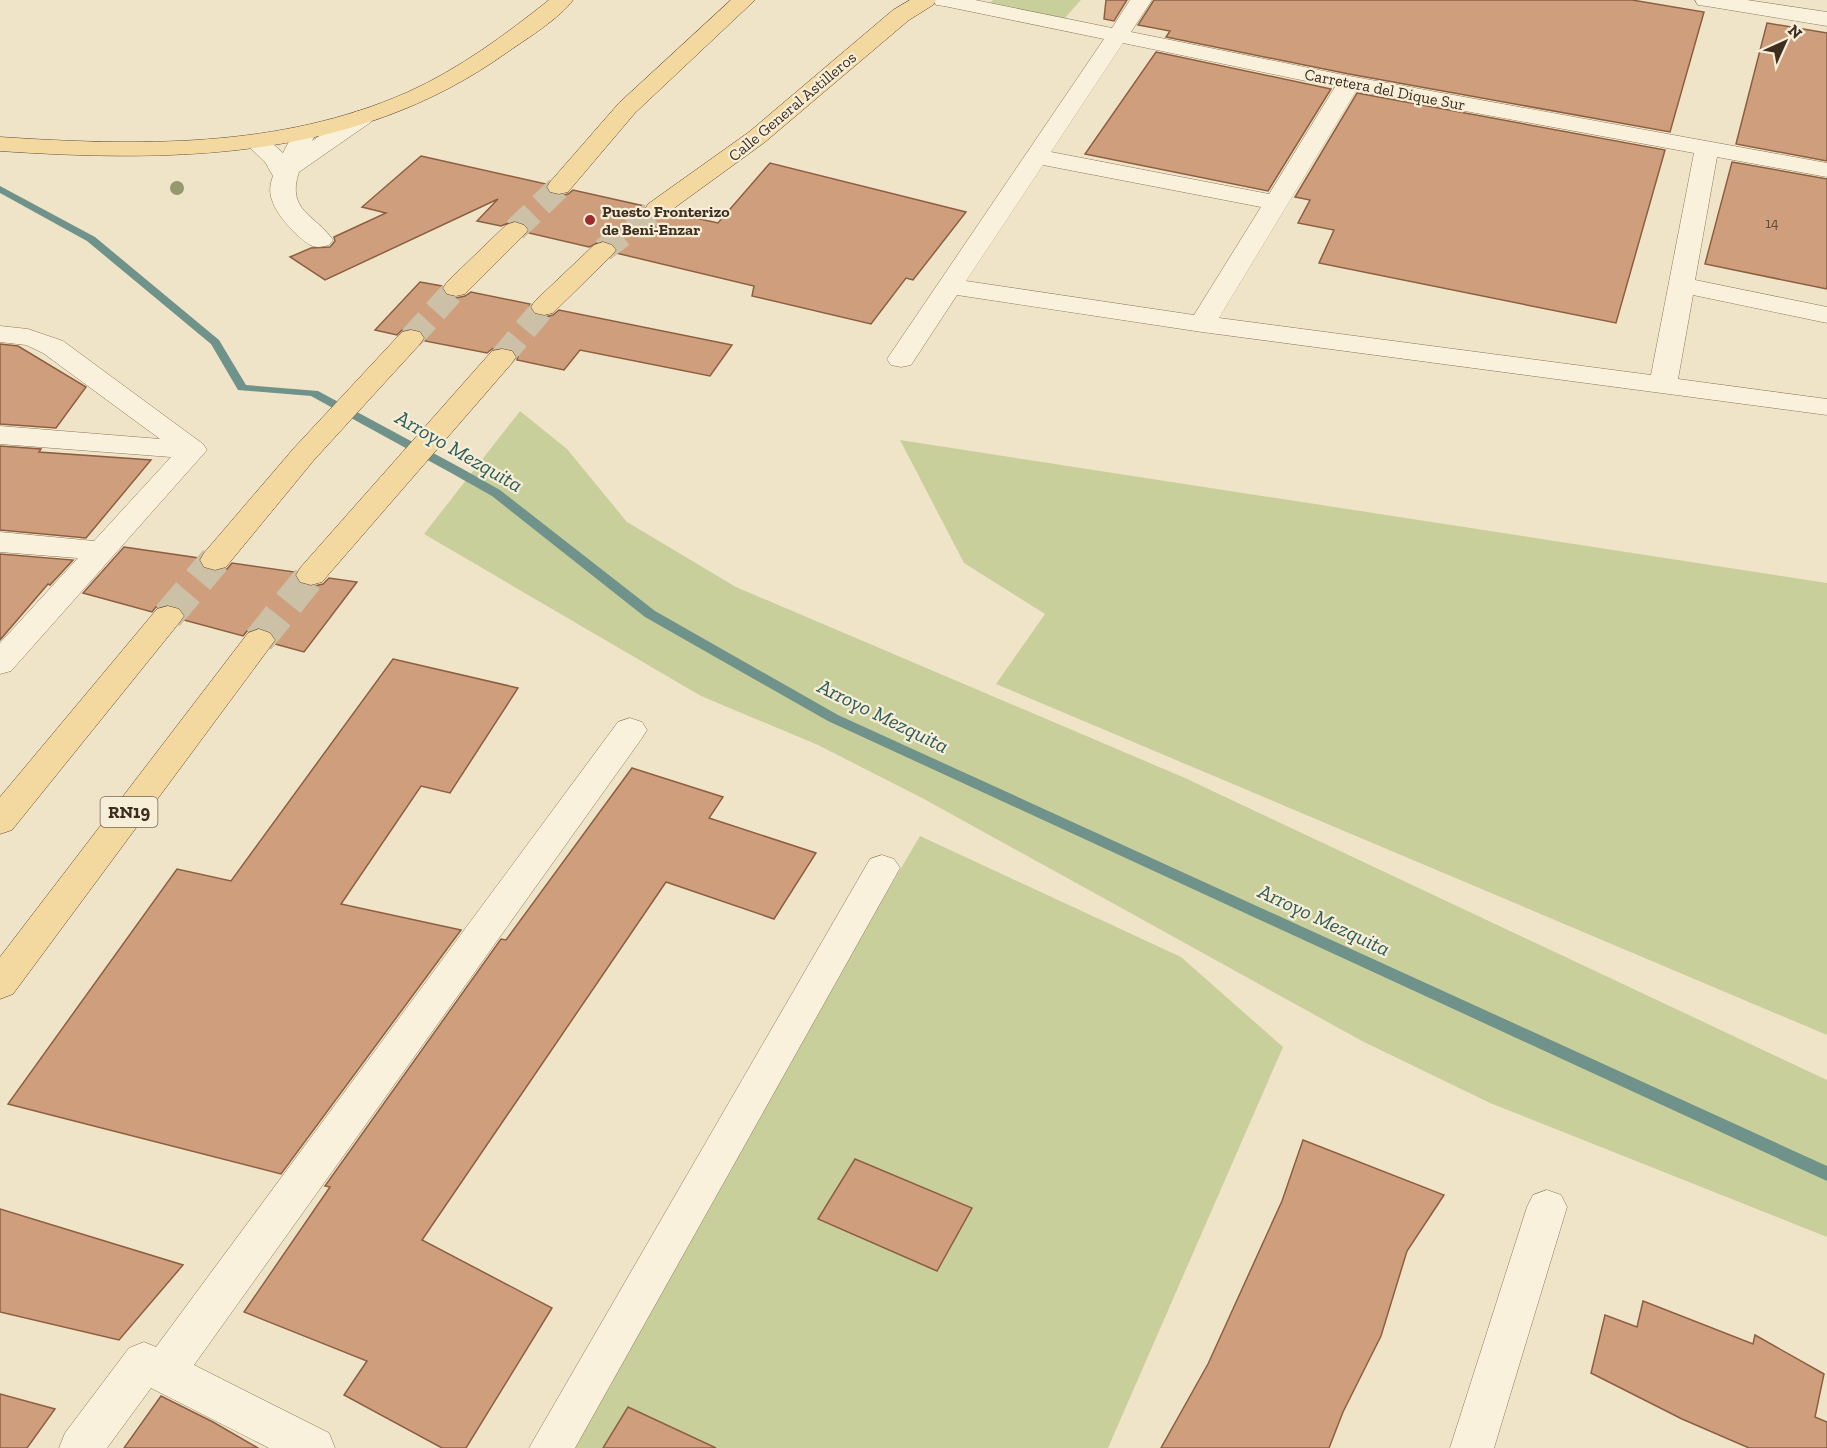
<svg xmlns="http://www.w3.org/2000/svg" width="1827" height="1448" viewBox="0 0 1827 1448" font-family="'Zilla Slab',serif">
  <style>
    .green { fill: #c9cf9b }
    .lines { fill: none; stroke-linecap: round; stroke-linejoin: round }
    .stream { fill: #6f938a; fill-rule: evenodd }
    .building { fill: #cf9f7d; stroke: #8d5f41; stroke-width: 1.5 }
    .major-tunnel-far1 { stroke: #ccc0a6; stroke-width: 24; stroke-dasharray: 24 12; stroke-linecap: butt }
    .major-tunnel { stroke: #ccc0a6; stroke-width: 31; stroke-dasharray: 31 16; stroke-linecap: butt }
    .minor-casing { stroke: #8d765c; stroke-width: 1 }
    .major-casing { stroke: #5b4430; stroke-width: 1 }
    .minor { fill: #faf1dc; fill-rule: evenodd }
    .major { fill: #f3d9a0; fill-rule: evenodd }
    .tree { fill: #96986f }
    .poi-dot { fill: #9e2a2b; stroke: #f7eed8; stroke-width: 2 }
    .labels { text-anchor: middle; stroke-width: 4.5; stroke-linejoin: round; paint-order: stroke }
    .far-number-label { font-size: 14px; fill: #624a37 }
    .far-street-label { font-size: 16px; fill: #3d2e20; stroke: #f7eed8 }
    .far-poi-label { font-size: 16px; font-weight: bold; fill: #3d2e20; stroke: #f7eed8; text-anchor: start }
    .shield { fill: #f7eed8; stroke: #756857; stroke-width: 1.5 }
    .shield-label { font-size: 18px; font-weight: bold; fill: #3d2e20 }
    .water-label { font-size: 21px; font-style: italic; fill: #2f5d5a; stroke: #f7eed8 }
  </style>
  <rect width="100%" height="100%" fill="#f0e4c8"/>
  <g class="green">
    <polygon points="993,0 1081,0 1064,19 989,4"/>
    <polygon points="520,411 567,449 627,522 736,587 1185,778 1827,1080 1827,1237 1490,1103 1362,1041 924,799 818,745 701,696 424,534"/>
    <polygon points="900,440 1827,583 1827,1035 996,684 1045,614 964,563"/>
    <polygon points="920,836 1181,957 1283,1047 1108,1448 558,1448"/>
  </g>
  <g class="lines">
    <polygon class="stream" points="0,186 95,237 219,340 246,385 318,391 461,468 500,490 655,611 838,715 1827,1166 1827,1181 828,721 645,617 492,496 453,474 311,396 238,390 211,344 87,241 0,193"/>
  </g>
  <g class="building">
    <polygon points="1106,0 1127,0 1114,21 1104,19"/>
    <polygon points="1154,0 1632,0 1704,12 1670,132 1349,74 1166,37 1170,31 1138,25"/>
    <polygon points="1767,23 1827,33 1827,161 1736,144"/>
    <polygon points="1156,52 1331,89 1268,191 1085,154"/>
    <polygon points="1357,93 1665,150 1616,323 1319,263 1334,230 1298,223 1310,200 1295,197"/>
    <polygon points="421,156 546,184 545,188 550,194 559,196 568,194 573,190 644,206 646,215 657,218 672,213 718,223 770,163 966,212 913,280 906,278 871,324 752,296 754,286 616,253 618,250 614,244 604,240 589,247 529,233 530,230 526,224 516,220 501,226 477,221 498,199 325,280 290,257 311,248 330,247 335,241 334,237 386,213 362,207"/>
    <polygon points="1732,162 1827,179 1827,289 1705,264"/>
    <polygon points="420,282 442,286 445,295 456,298 465,296 471,292 530,304 529,308 533,314 544,317 553,315 559,310 732,345 710,376 580,350 564,370 517,360 518,356 512,349 502,347 492,349 487,353 425,341 426,337 422,331 411,328 402,330 397,335 375,330"/>
    <polygon points="0,344 18,346 86,387 56,428 0,424"/>
    <polygon points="0,446 41,449 39,452 151,460 86,538 0,530"/>
    <polygon points="124,547 199,558 202,568 214,572 227,569 232,563 295,572 294,576 298,583 310,587 323,584 329,578 357,582 304,652 275,644 277,640 272,632 260,627 247,631 243,636 184,620 186,616 181,608 169,604 156,607 152,612 83,593"/>
    <polygon points="0,554 73,560 50,585 48,584 0,640"/>
    <polygon points="393,659 518,688 450,793 421,786 341,904 461,930 281,1174 8,1104 177,869 231,881"/>
    <polygon points="632,768 723,797 709,818 816,853 774,919 666,882 422,1240 552,1308 466,1448 442,1448 344,1395 367,1361 244,1312 330,1187 325,1186 501,939 506,940"/>
    <polygon points="1303,1140 1444,1195 1407,1251 1381,1336 1343,1412 1329,1448 1161,1448 1208,1364 1282,1201"/>
    <polygon points="855,1159 972,1208 937,1271 818,1219"/>
    <polygon points="0,1209 183,1265 119,1340 0,1312"/>
    <polygon points="1643,1301 1753,1344 1755,1335 1824,1374 1815,1417 1827,1422 1827,1448 1749,1448 1682,1419 1591,1373 1605,1315 1637,1327"/>
    <polygon points="0,1394 55,1409 27,1448 0,1448"/>
    <polygon points="161,1396 213,1422 258,1448 124,1448"/>
    <polygon points="628,1407 716,1448 603,1448"/>
  </g>
  <g class="lines">
    <g class="major-tunnel-far1">
      <polyline points="515,230 559,187"/>
      <polyline points="603,250 657,209"/>
      <polyline points="411,338 456,288"/>
      <polyline points="502,357 544,307"/>
    </g>
    <g class="major-tunnel">
      <polyline points="168,616 215,560"/>
      <polyline points="259,640 311,575"/>
    </g>
    <g class="minor-casing">
      <g id="minor">
        <path d="M933 0H975L1112 28 1130 0H1152L1131 32 1349 76 1827 163V177L1717 157 1695 280 1827 307V323L1693 295 1678 379 1827 399V415L1202 332 957 295 911 365 901 367 891 365 887 359 1104 39 944 6 936 5ZM1123 43 1335 87 1269 194 1051 152ZM1356 91 1694 153 1651 375 1219 318ZM1043 165 1261 207 1194 315 966 281Z"/>
        <polygon points="1695,0 1747,0 1827,12 1827,26 1706,6 1698,5"/>
        <path d="M363 110 371 112 375 117 371 122 299 172C286 211 315 214 333 240L329 245C322 247 316 248 310 245 296 236 277 216 272 200 269 192 270 184 273 176L265 162 245 143 249 138C264 134 272 143 283 153L295 130 303 128 311 130 315 135 312 141 355 112Z"/>
        <polygon points="0,326 28,329 63,341 203,444 207,450 11,671 0,674 0,643 78,558 0,552 0,532 94,541 171,457 0,444 0,426 160,439 43,353 26,345 0,342"/>
        <polygon points="630,718 642,722 647,730 642,738 194,1365 329,1433 335,1448 269,1448 151,1388 107,1448 59,1448 65,1433 129,1348 144,1342 156,1347 618,722"/>
        <polygon points="882,855 894,859 900,868 575,1448 529,1448 870,859"/>
        <polygon points="1547,1190 1561,1195 1567,1207 1494,1448 1450,1448 1527,1207 1533,1195"/>
      </g>
    </g>
    <g class="major-casing">
      <g id="major">
        <path d="M549 0H573C560 18 528 38 509 51 358 160 179 163 0 151V137C138 146 279 149 408 92 459 69 505 35 549 0Z"/>
        <polygon points="731,0 755,0 635,113 568,192 559,194 550,192 547,187 550,182 619,103"/>
        <polygon points="910,0 936,0 933,5 909,20 765,142 666,214 657,216 648,214 645,209 648,204 749,132 893,10"/>
        <polygon points="515,222 524,225 528,230 524,235 465,294 456,296 447,294 443,288 447,282 506,225"/>
        <polygon points="603,242 612,245 616,250 612,255 553,313 544,315 535,313 531,307 535,301 594,245"/>
        <polygon points="411,330 420,332 424,338 420,344 314,460 226,567 215,570 204,567 200,560 204,553 294,448 402,332"/>
        <polygon points="502,349 512,351 516,357 512,363 322,582 311,585 300,582 296,575 300,568 492,351"/>
        <polygon points="168,606 179,609 184,616 179,623 12,830 0,834 0,797 157,609"/>
        <polygon points="259,629 270,633 275,640 270,647 13,994 0,999 0,957 248,633"/>
      </g>
    </g>
    <use href="#minor" class="minor"/>
    <use href="#major" class="major"/>
  </g>
  <circle class="tree" cx="177" cy="188" r="7"/>
  <circle class="poi-dot" cx="590" cy="220" r="6"/>
  <g class="labels">
    <g class="far-number-label">
      <text x="1772" y="228">14</text>
    </g>
    <g class="far-street-label">
      <text transform="translate(1385 89) rotate(11)" y="6">Carretera del Dique Sur</text>
      <text transform="translate(792 106) rotate(-40)" y="6">Calle General Astilleros</text>
    </g>
    <g class="far-poi-label">
      <text x="602" y="217">Puesto Fronterizo<tspan x="602" dy="18">de Beni-Enzar</tspan></text>
    </g>
    <rect class="shield" x="100.5" y="797" width="57" height="30" rx="4.5"/>
    <g class="shield-label">
      <text x="129" y="818">RN19</text>
    </g>
    <g class="water-label">
      <text transform="translate(459 451) rotate(30)" y="7">Arroyo Mezquita</text>
      <text transform="translate(883 716) rotate(26)" y="7">Arroyo Mezquita</text>
      <text transform="translate(1324 920) rotate(25)" y="7">Arroyo Mezquita</text>
    </g>
  </g>
  <g transform="translate(1785 42) rotate(45)" stroke="#f7eed8" stroke-width="4.5" paint-order="stroke">
  <path d="M0-4.5L10 22L0 15L-10 22Z" fill="#3d2e20"/>
  <text y="-9" font-size="16" font-weight="bold" text-anchor="middle" fill="#3d2e20">N</text>
  </g>
</svg>
